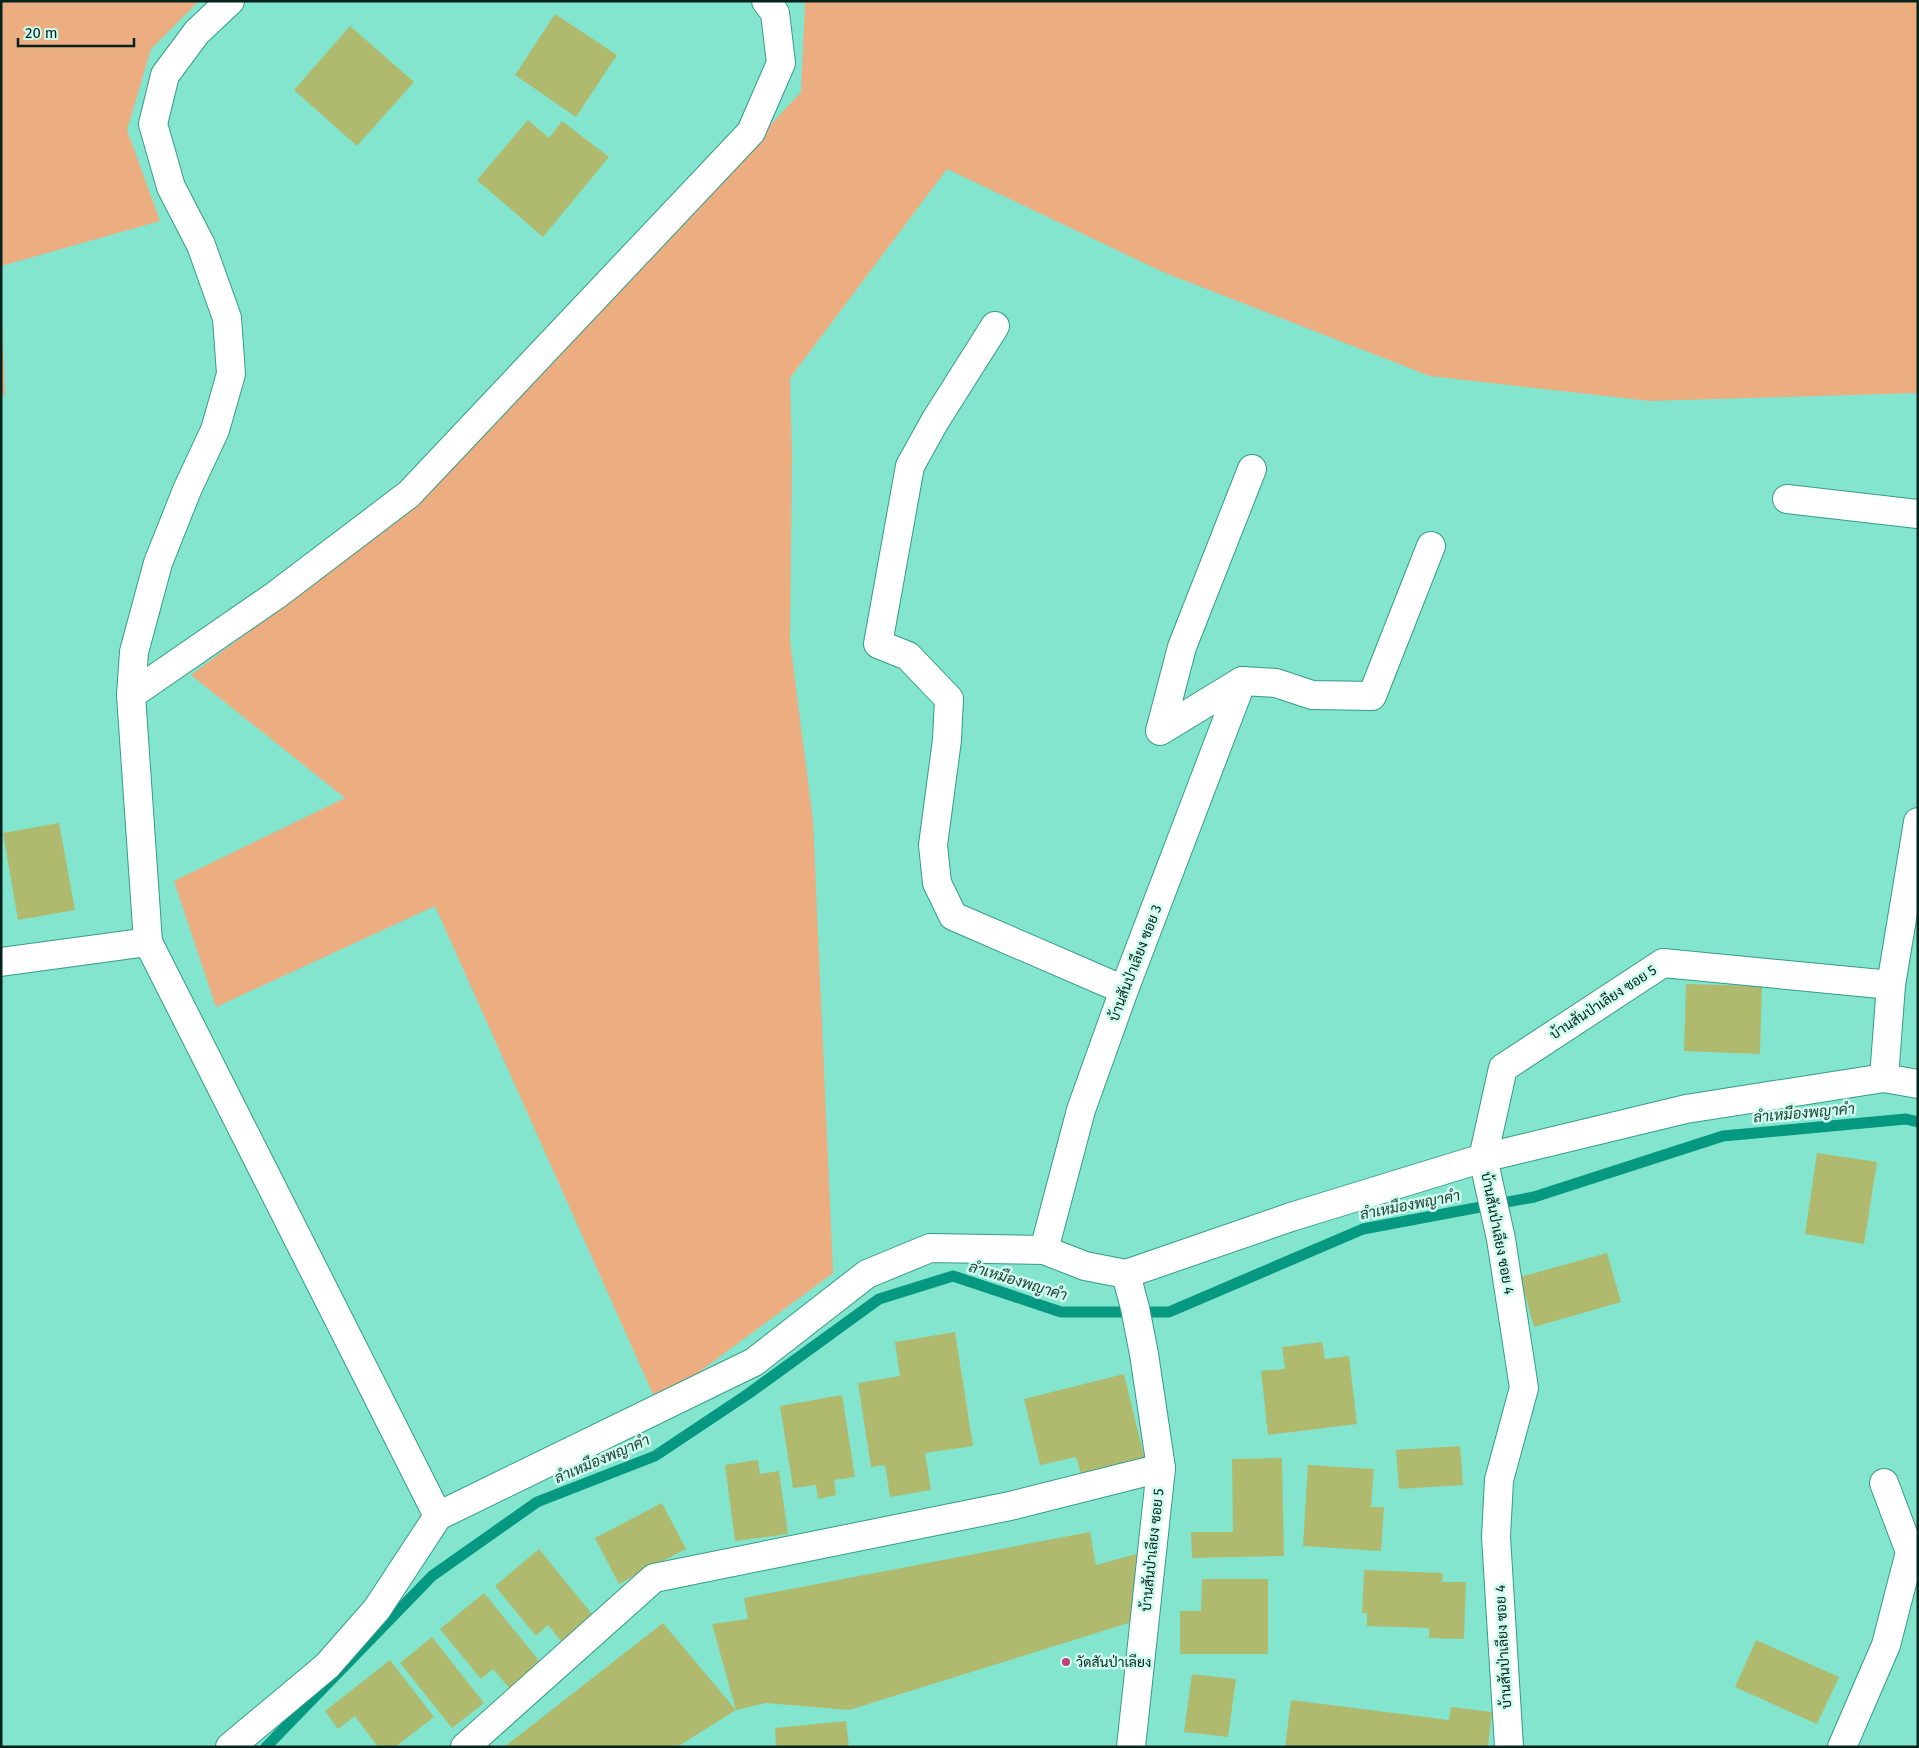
<svg xmlns="http://www.w3.org/2000/svg" width="1919" height="1748" viewBox="0 0 1919 1748" font-family="'Fira Sans',Sarabun,sans-serif">
  <style>
    .green { fill: #ecad81 }
    .lines { fill: none; stroke-linecap: round; stroke-linejoin: round }
    .stream { stroke: #069880; stroke-width: 11 }
    .building { fill: #afba6f }
    .minor-casing { stroke: #359c86; stroke-width: 30 }
    .minor { stroke: #fff; stroke-width: 28 }
    .poi-dot { fill: #c53e7d; stroke: #cefcef; stroke-width: 2 }
    .labels { text-anchor: middle; stroke-width: 5; stroke-linejoin: round; paint-order: stroke }
    .street-label { font-size: 14px; fill: #03231c; stroke: #cefcef }
    .poi-label { font-size: 14px; fill: #03231c; stroke: #cefcef; text-anchor: start }
    .water-label { font-size: 15px; font-style: italic; fill: #253f38; stroke: #cefcef }
  </style>
  <rect width="100%" height="100%" fill="#83e5cd"/>
  <g class="green">
    <polygon points="1,1 199,1 151,49 127,130 160,221 1,266"/>
    <polygon points="802,1 1918,1 1918,393 1650,401 1430,376 1163,272 947,169 790,378 792,457 790,641 813,821 833,1273 657,1403 435,906 216,1007 174,881 345,798 191,675 420,503 801,92 805,4"/>
    <polygon points="1,297 5,394 1,397"/>
  </g>
  <g class="lines">
    <polyline class="stream" points="266,1747 432,1576 537,1502 655,1456 748,1394 879,1299 953,1276 1061,1312 1169,1312 1363,1229 1534,1197 1723,1136 1906,1119 1918,1122"/>
  </g>
  <g class="building">
    <polygon points="555,14 617,55 576,117 515,75"/>
    <polygon points="350,26 414,82 357,146 294,90"/>
    <polygon points="528,120 549,138 562,121 609,157 543,237 477,180"/>
    <polygon points="59,823 75,910 18,920 3,833"/>
    <polygon points="1686,984 1762,986 1760,1054 1684,1051"/>
    <polygon points="1817,1153 1877,1162 1864,1244 1805,1234"/>
    <polygon points="1607,1253 1621,1302 1534,1327 1520,1277"/>
    <polygon points="955,1332 973,1446 925,1453 931,1490 890,1497 885,1465 871,1467 858,1383 900,1376 895,1342"/>
    <polygon points="1322,1342 1325,1359 1349,1356 1357,1424 1268,1435 1261,1371 1285,1369 1282,1347"/>
    <polygon points="1124,1374 1146,1465 1083,1481 1076,1457 1040,1465 1024,1399"/>
    <polygon points="842,1395 855,1477 834,1480 836,1495 818,1499 816,1485 793,1488 780,1406"/>
    <polygon points="1460,1446 1463,1485 1399,1489 1396,1450"/>
    <polygon points="1282,1458 1284,1556 1192,1558 1191,1532 1233,1532 1232,1459"/>
    <polygon points="758,1460 760,1474 779,1471 788,1534 735,1541 725,1465"/>
    <polygon points="1308,1465 1374,1469 1371,1507 1384,1507 1381,1551 1303,1546"/>
    <polygon points="662,1503 686,1549 619,1584 595,1538"/>
    <polygon points="1090,1532 1096,1565 1140,1553 1135,1621 849,1710 766,1703 736,1710 677,1747 504,1747 663,1623 736,1710 712,1624 748,1619 744,1598"/>
    <polygon points="539,1549 596,1619 565,1646 548,1625 536,1636 495,1586"/>
    <polygon points="1364,1570 1443,1573 1442,1582 1466,1582 1464,1639 1429,1638 1429,1628 1367,1626 1367,1613 1362,1613"/>
    <polygon points="1202,1579 1268,1579 1268,1654 1180,1654 1180,1611 1201,1611"/>
    <polygon points="484,1593 541,1663 510,1689 493,1669 481,1679 440,1629"/>
    <polygon points="432,1637 484,1703 452,1728 400,1663"/>
    <polygon points="1756,1640 1839,1677 1817,1724 1735,1687"/>
    <polygon points="390,1660 434,1717 395,1747 378,1747 355,1716 338,1729 325,1711"/>
    <polygon points="1192,1674 1236,1679 1228,1737 1184,1732"/>
    <polygon points="1291,1700 1449,1720 1451,1707 1492,1712 1488,1747 1285,1747"/>
    <polygon points="846,1721 849,1747 776,1747 775,1728"/>
  </g>
  <g class="lines">
    <g class="minor-casing">
      <g id="minor">
        <polyline points="230,1 197,32 165,75 153,124 171,187 201,245 227,318 231,374 215,430 187,490 158,563 134,652 131,695 148,942 438,1516"/>
        <polyline points="995,326 935,421 910,466 878,644 908,656 949,699 947,740 933,845 937,883 953,916 1124,990"/>
        <polyline points="1252,469 1182,647 1160,731 1242,681 1276,683 1312,695 1372,696 1431,546"/>
        <polyline points="1787,499 1918,514"/>
        <polyline points="131,695 276,595 409,494 751,132 781,63 775,13 766,1"/>
        <polyline points="1,962 148,942"/>
        <polyline points="1884,1078 1891,985 1918,822"/>
        <polyline points="1044,1250 1081,1110 1124,990 1242,681"/>
        <polyline points="1126,1274 1135,1308 1144,1354 1161,1468 1131,1747"/>
        <polyline points="230,1747 327,1666 377,1609 438,1516 754,1362 867,1274 930,1248 1044,1250 1085,1266 1126,1274 1291,1217 1483,1158 1686,1109 1884,1078 1918,1084"/>
        <polyline points="465,1747 654,1578 1010,1506 1161,1468"/>
        <polyline points="1509,1747 1496,1537 1499,1480 1524,1388 1501,1239 1483,1158 1503,1068 1663,963 1891,985"/>
        <polyline points="1842,1747 1886,1645 1910,1552 1884,1483"/>
      </g>
    </g>
    <use href="#minor" class="minor"/>
  </g>
  <circle class="poi-dot" cx="1066" cy="1662" r="5"/>
  <g class="labels">
    <g class="street-label">
      <text transform="translate(1135 963) rotate(-69)" y="5">บ้านสันป่าเลียง ซอย 3</text>
      <text transform="translate(1603 1002) rotate(-33)" y="5">บ้านสันป่าเลียง ซอย 5</text>
      <text transform="translate(1498 1233) rotate(79)" y="5">บ้านสันป่าเลียง ซอย 4</text>
      <text transform="translate(1152 1550) rotate(-84)" y="5">บ้านสันป่าเลียง ซอย 5</text>
      <text transform="translate(1503 1647) rotate(-93)" y="5">บ้านสันป่าเลียง ซอย 4</text>
    </g>
    <g class="poi-label">
      <text x="1076" y="1667">วัดสันป่าเลียง</text>
    </g>
    <g class="water-label">
      <text transform="translate(1804 1113) rotate(-5)" y="5">ลำเหมืองพญาคำ</text>
      <text transform="translate(1410 1205) rotate(-11)" y="5">ลำเหมืองพญาคำ</text>
      <text transform="translate(1018 1281) rotate(17)" y="5">ลำเหมืองพญาคำ</text>
      <text transform="translate(602 1459) rotate(-23)" y="5">ลำเหมืองพญาคำ</text>
    </g>
  </g>
  <rect width="1919" height="1748" fill="none" stroke="#03231c" stroke-width="5"/>
  <path d="M18 38v8h116v-8" fill="none" stroke="#03231c" stroke-width="2.5"/>
  <text x="25" y="38" font-size="15" fill="#03231c" stroke="#cefcef" stroke-width="4" paint-order="stroke">20 m</text>
</svg>
